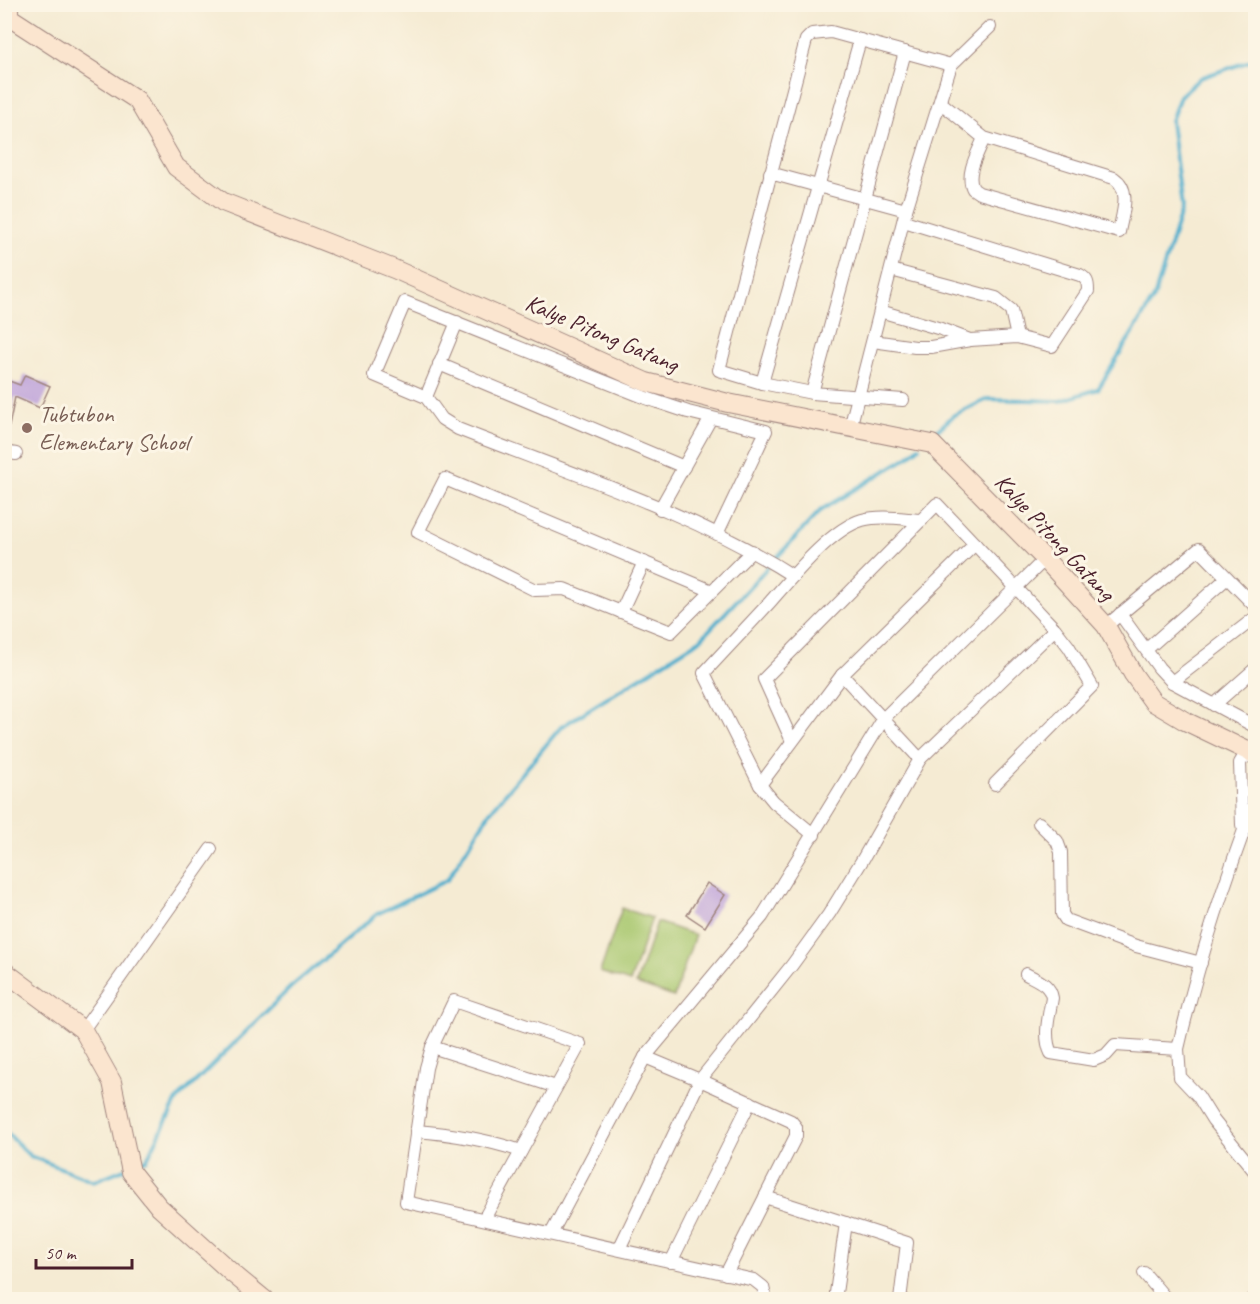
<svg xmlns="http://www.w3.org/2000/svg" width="1260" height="1304" viewBox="0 0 1260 1304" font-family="Caveat,sans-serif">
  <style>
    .green { fill: #a8c76e; stroke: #79734c; stroke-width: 1.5 }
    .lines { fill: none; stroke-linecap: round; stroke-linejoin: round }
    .stream { stroke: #4eaecd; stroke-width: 4 }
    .building { fill: #b99cd9 }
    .street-casing { stroke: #a0857f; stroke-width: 14 }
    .secondary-casing { stroke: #a0857f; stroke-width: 20 }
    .street { stroke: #fff; stroke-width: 12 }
    .secondary { stroke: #fbe5cf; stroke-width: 18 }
    .education-dot { fill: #8d6e63; stroke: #fcf5e5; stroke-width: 2 }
    .labels { text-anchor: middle; stroke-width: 6; stroke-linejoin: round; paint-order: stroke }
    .street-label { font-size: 24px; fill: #4a1f2b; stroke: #fcf5e5 }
    .education-label { font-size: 24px; fill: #785e54; stroke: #fcf5e5; text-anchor: start }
  </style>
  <rect width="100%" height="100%" fill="#fcf5e5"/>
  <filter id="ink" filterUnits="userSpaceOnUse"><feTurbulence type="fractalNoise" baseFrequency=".0167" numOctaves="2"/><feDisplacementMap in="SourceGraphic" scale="12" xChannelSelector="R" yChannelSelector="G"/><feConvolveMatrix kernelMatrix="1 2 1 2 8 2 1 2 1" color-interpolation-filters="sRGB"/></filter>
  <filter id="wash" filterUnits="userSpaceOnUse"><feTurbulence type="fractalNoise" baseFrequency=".008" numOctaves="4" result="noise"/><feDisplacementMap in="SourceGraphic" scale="24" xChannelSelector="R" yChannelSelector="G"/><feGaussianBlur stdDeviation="1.35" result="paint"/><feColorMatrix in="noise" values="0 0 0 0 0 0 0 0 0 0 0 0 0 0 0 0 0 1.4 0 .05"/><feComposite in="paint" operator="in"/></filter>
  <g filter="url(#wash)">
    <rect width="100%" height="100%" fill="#f5ebd3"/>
    <g class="green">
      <polygon points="622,908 652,918 630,982 600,972"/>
      <polygon points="657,922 695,935 674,997 636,984"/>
    </g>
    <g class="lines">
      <g class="stream">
        <polyline points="929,438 954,415 988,399 1060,401 1098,389 1154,298 1182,208 1171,121 1180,96 1200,78 1256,59"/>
        <polyline points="4,1130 30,1156 94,1181 124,1169"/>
        <polyline points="136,1163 147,1159 177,1100 291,987 377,914 447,880 490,812 561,727 700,640 821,510 908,457 919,447"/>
      </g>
    </g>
    <g id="blocks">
      <g class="building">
        <polygon points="25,375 50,386 40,408 15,397 9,426 4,425 4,379 20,385"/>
        <polygon points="707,883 725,895 705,927 687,915"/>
      </g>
    </g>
  </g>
  <g filter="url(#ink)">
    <use href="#blocks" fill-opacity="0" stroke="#a0857f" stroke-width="1.5"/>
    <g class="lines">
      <g class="street-casing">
        <g id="street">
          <path d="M940 102 984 138 1114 178C1132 190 1122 214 1119 232L979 193 973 189C965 174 978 153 984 138"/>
          <polyline points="770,173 906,210"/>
          <polyline points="891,270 996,298 1011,310 1017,337"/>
          <polyline points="880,311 941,329 970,340"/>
          <path d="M873 341 915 347H931L970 340 1017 337 1052 346 1088 291C1088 282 1087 279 1080 275L904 221"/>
          <polyline points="439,364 684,467"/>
          <polyline points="762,383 860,40"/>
          <polyline points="812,393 905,52"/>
          <polyline points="426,397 457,322"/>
          <polyline points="903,400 812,393 762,383 719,370 806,40 812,34 831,32 951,65"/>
          <polyline points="850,428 906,210 951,65 990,27"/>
          <polyline points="4,452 16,454"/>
          <polyline points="660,509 711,418"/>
          <path d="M717 534 766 431 688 412 646 398 405 302 374 375 426 397 442 419 458 429C569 473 693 512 793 576"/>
          <polyline points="712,591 445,479 418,532 535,590 564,589 671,632 752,551"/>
          <polyline points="621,612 644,562"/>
          <polyline points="1120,614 1159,668 1172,682 1256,727"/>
          <polyline points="1106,626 1199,549 1256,607"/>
          <polyline points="1147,649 1227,578"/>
          <polyline points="842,675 920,759"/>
          <polyline points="1172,682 1256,617"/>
          <polyline points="1214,705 1256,668"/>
          <polyline points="792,741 764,679 937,504 1055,629 1069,647 1092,686 995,784"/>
          <polyline points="760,785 842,675 975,544"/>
          <polyline points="1039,823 1057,841 1061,852 1062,914 1066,920 1136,946 1201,963"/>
          <polyline points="1242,825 1240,763 1243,758 1254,754"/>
          <path d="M814 835 774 802 760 785 704 673C726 649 748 626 770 602 792 577 831 529 862 520 881 515 903 519 922 520"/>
          <path d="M1026 974C1037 980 1050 984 1052 998 1049 1016 1043 1036 1051 1053L1094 1060 1106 1055 1115 1045 1178 1049 1180 1077 1198 1096 1213 1120 1256 1173"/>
          <polyline points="83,1030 211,849"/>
          <polyline points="432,1047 556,1087"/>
          <path d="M1178 1049C1197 966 1226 877 1256 798"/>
          <polyline points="645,1057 700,1080 791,1121 796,1127 796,1136 726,1274"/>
          <path d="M416 1131C454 1134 485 1139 521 1151"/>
          <polyline points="765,1197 907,1243 900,1300"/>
          <polyline points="484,1219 580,1044 454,1001 432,1047 426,1068 406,1202 754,1280 763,1287 766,1300"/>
          <polyline points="551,1234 645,1057 762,917 884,718 1045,559"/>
          <polyline points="619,1249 700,1080 792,965 829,914 863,859 920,759 1055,629"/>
          <polyline points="671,1262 750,1102"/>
          <polyline points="1144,1273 1167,1300"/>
          <polyline points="4,1298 9,1300"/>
          <polyline points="835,1300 846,1223"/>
          <polyline points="1252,1300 1256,1296"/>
        </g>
      </g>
      <g class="secondary-casing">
        <g id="secondary">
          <polyline points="9,4 9,17 137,100 176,167 223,202 394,269 646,382 728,403 932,444 1045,559 1106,626 1133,674 1153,702 1185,721 1256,755"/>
          <polyline points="4,971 83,1030 112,1082 131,1172 159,1207 232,1273 265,1300"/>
        </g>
      </g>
      <use href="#street" class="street"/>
      <use href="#secondary" class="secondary"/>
    </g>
  </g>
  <circle class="education-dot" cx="27" cy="428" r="6"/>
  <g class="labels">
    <g class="street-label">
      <text transform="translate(602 333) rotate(23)" y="8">Kalye Pitong Gatang</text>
      <text transform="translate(1055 537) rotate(47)" y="8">Kalye Pitong Gatang</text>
    </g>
    <g class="education-label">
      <text x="39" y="422">Tubtubon<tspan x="39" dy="28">Elementary School</tspan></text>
    </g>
  </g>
  <rect width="1260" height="1304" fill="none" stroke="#fcf5e5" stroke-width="24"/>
  <path d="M36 1259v9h96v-9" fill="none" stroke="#4a1f2b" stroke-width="3"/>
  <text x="45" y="1259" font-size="18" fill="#4a1f2b" stroke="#fcf5e5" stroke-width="4.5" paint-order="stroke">50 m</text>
</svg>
